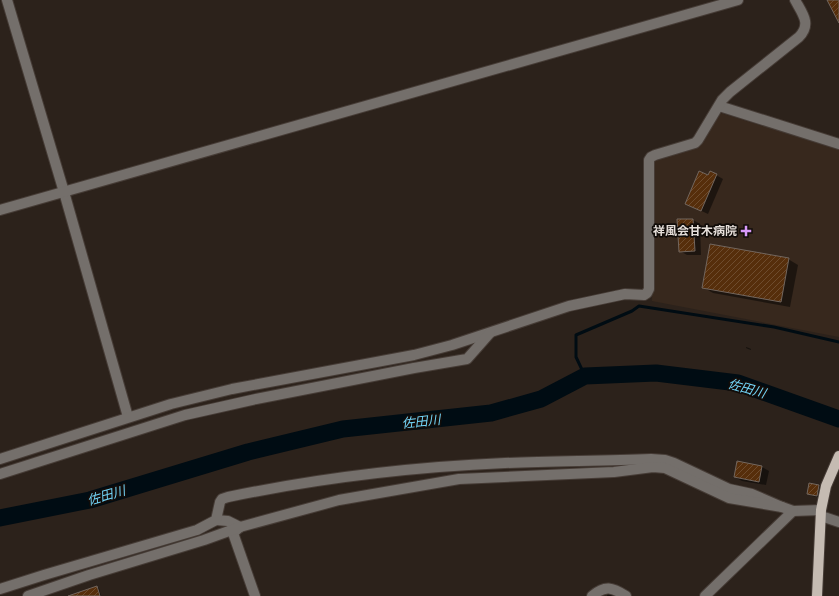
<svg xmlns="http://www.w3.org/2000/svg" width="839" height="596" viewBox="0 0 839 596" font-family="'Fira Sans Condensed','Noto Sans JP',sans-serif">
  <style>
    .built { fill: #37281d }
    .shadow { fill: #0007 }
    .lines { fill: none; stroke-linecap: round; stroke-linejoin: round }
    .stream { stroke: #000c13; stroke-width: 3 }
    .river { stroke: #000c13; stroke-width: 17 }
    .building { fill: url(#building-hatch); stroke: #72665e }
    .minor-casing { stroke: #463c36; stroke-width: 12 }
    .major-casing { stroke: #463c36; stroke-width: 12 }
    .minor { stroke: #746f6b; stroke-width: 10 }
    .major { stroke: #c5bbb2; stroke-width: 10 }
    .poi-dot { fill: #d89af8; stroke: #110c09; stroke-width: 1.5 }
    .labels { text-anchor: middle; stroke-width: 3.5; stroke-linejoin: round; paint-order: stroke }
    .poi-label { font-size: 12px; font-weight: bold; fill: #e6dfda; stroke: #110c09; text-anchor: end }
    .water-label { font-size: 13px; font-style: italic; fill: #73d5f8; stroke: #110c09 }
  </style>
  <defs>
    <pattern id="building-hatch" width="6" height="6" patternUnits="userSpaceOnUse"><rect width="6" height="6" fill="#562e0b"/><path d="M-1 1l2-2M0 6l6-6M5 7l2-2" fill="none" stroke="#6e4c2e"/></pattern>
  </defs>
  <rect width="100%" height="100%" fill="#2c221b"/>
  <polygon class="built" points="721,113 839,150 839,337 652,301 654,161 700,145"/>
  <g class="shadow">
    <polygon points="716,175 723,179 708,214 693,207 709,176"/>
    <polygon points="678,220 693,220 700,224 701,255 687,255 680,251"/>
    <polygon points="788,259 798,265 790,307 713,293 703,287"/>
    <polygon points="746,347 749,348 751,349 751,350 748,349 746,348"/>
    <polygon points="762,467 769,471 766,485 742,481 735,477"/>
    <polygon points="810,484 819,486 823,489 821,498 812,496 808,493"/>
    <polygon points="97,587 99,588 101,596 71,596"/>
    <polygon points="608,592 621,596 607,596"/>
  </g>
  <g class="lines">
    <polyline class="stream" points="585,376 576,357 576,335 632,311 639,306 774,327 839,342"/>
    <polyline class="river" points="0,518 90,500 248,452 343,429 491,413 541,399 585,376 656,373 738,383 839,419"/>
  </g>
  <g class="building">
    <polygon points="827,0 839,0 839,23"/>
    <polygon points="699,171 708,175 710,171 717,174 701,211 685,204"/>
    <polygon points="677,219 693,219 695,251 679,252"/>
    <polygon points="710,244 789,258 781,302 702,288"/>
    <polygon points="737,461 762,466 759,482 734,477"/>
    <polygon points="809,483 819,485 817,496 807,494"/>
    <polygon points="97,586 100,596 68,596"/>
  </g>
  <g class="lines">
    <g class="minor-casing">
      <g id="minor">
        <polyline points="7,0 64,192 128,417"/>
        <polyline points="719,106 839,144"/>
        <polyline points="0,210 738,0"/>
        <path d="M0 459 171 404 232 389 414 355 452 345 569 306 625 294 644 295 647 293 649 289V160L651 157 655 155 695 143 698 140 722 100 730 92 799 37C812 24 802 13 795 0"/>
        <polyline points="0,474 185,415 256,399 414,368 467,359 490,333"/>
        <polyline points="821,516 839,522"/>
        <polyline points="216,520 228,521 240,527"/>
        <polyline points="240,527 233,533 255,596"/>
        <path d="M0 589 44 575 197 530 216 520 220 502 222 499 228 497C319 478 412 467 505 463 554 461 602 461 651 459L665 460 674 463 729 489 752 494 782 507"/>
        <polyline points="28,596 89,575 204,540 240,527 339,500 459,479 614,472 653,467 665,468 729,498 782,507 793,511 821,510"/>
        <path d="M592 596C605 585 612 587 626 596"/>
        <polyline points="705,596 793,511"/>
      </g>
    </g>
    <g class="major-casing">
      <polyline id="major" points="817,596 821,510 826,486 839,456"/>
    </g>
    <use href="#minor" class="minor"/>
    <use href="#major" class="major"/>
  </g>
  <path class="poi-dot" d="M744 225h4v4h4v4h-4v4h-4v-4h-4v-4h4z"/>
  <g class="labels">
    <g class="poi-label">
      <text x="737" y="235">祥風会甘木病院</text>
    </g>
    <g class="water-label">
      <text transform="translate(747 388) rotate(16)" y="5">佐田川</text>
      <text transform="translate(421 421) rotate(-6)" y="5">佐田川</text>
      <text transform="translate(106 495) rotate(-16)" y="5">佐田川</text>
    </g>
  </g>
</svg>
